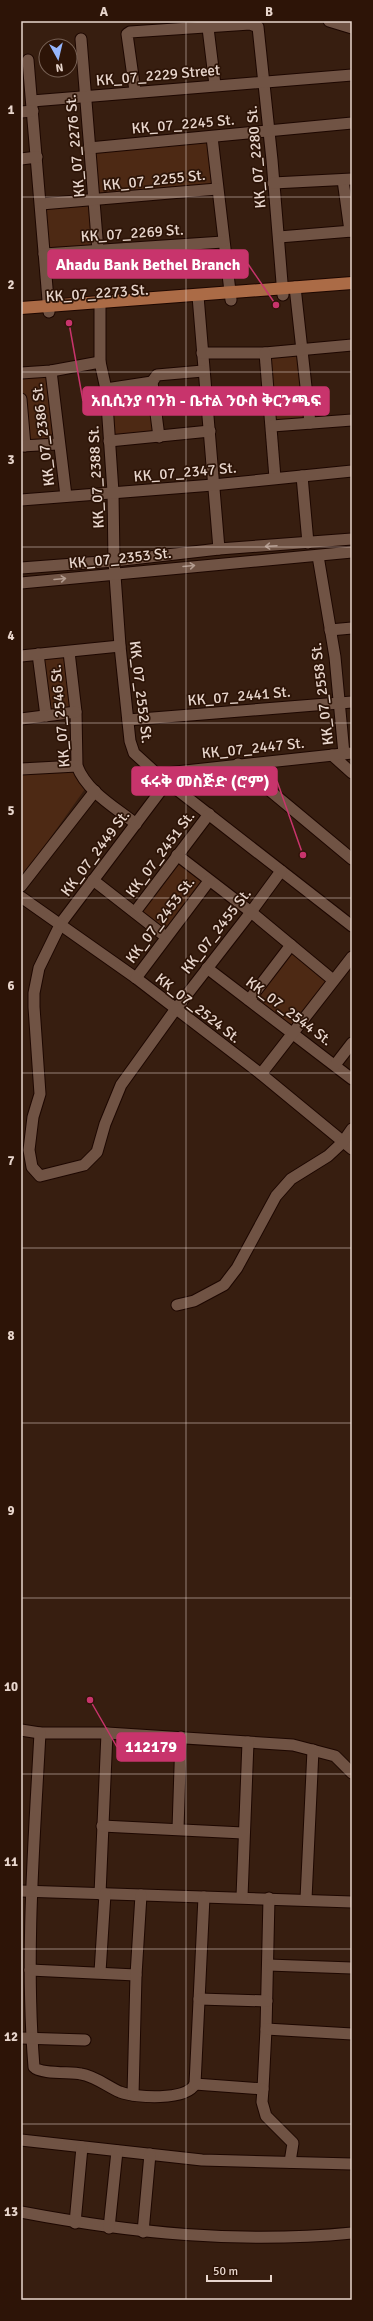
<svg xmlns="http://www.w3.org/2000/svg" width="373" height="2321" viewBox="0 0 373 2321" font-family="Signika,'Noto Sans Ethiopic',sans-serif">
  <style>
    .green { fill: #4d2914 }
    .lines { fill: none; stroke-linecap: round; stroke-linejoin: round }
    .minor-casing { stroke: #1d0700; stroke-width: 13 }
    .major-casing { stroke: #1d0700; stroke-width: 14 }
    .minor { stroke: #705344; stroke-width: 11 }
    .major { stroke: #ab6b46; stroke-width: 12 }
    .oneway { stroke: #b29b8f }
    .grid { fill: none; stroke: #e8d6cd; stroke-width: 1; stroke-opacity: 0.55 }
    .labels { text-anchor: middle; stroke-width: 3.5; stroke-linejoin: round; paint-order: stroke }
    .street-label { font-size: 15px; fill: #e8d6cd; stroke: #2d1407 }
    .leader { fill: none; stroke: #c8346c; stroke-width: 1.5 }
    .callout-dot { fill: #c8346c; stroke: #2d1407; stroke-width: 1.5 }
    .callout { fill: #c8346c; stroke: #c8346c; stroke-width: 1.5 }
    .callout-label { font-size: 16px; text-anchor: middle; font-weight: bold; fill: #fff }
    .neatline { fill: none; stroke: #e8d6cd; stroke-width: 1.5 }
    .grid-label { font-size: 13px; text-anchor: middle; font-weight: bold; fill: #e8d6cd }
  </style>
  <rect width="100%" height="100%" fill="#371e10"/>
  <g class="green">
    <polygon points="212,137 217,189 95,201 98,251 44,254 41,204 94,201 89,148"/>
    <polygon points="303,349 310,423 272,426 265,353"/>
    <polygon points="51,371 58,444 25,446 21,373"/>
    <polygon points="152,382 159,437 109,441 106,389"/>
    <polygon points="69,652 76,712 46,716 38,654"/>
    <polygon points="72,762 76,776 85,789 21,879 21,767"/>
    <polygon points="177,855 209,881 166,937 135,912"/>
    <polygon points="291,945 333,980 292,1033 249,1000"/>
  </g>
  <g class="lines">
    <g class="minor-casing">
      <g id="minor">
        <polyline points="329,21 352,28"/>
        <polyline points="208,28 215,85"/>
        <polyline points="81,39 98,251"/>
        <polyline points="28,60 49,312"/>
        <polyline points="135,91 127,34 130,32 250,24 258,27 272,160 283,295"/>
        <polyline points="32,101 352,75"/>
        <polyline points="21,112 33,111"/>
        <polyline points="212,137 231,300"/>
        <polyline points="89,148 352,123"/>
        <polyline points="21,159 37,157"/>
        <polyline points="343,180 350,231"/>
        <polyline points="273,183 352,179"/>
        <polyline points="41,204 217,189"/>
        <polyline points="279,237 352,231"/>
        <polyline points="44,254 223,242"/>
        <polyline points="295,287 310,423"/>
        <polyline points="198,296 219,549"/>
        <polyline points="100,303 100,362 106,389 113,492 114,561 120,646 130,741 134,753 157,774 352,926"/>
        <polyline points="202,353 265,353 352,345"/>
        <polyline points="265,353 275,478"/>
        <polyline points="51,371 66,496"/>
        <polyline points="21,373 51,371 100,362"/>
        <polyline points="152,382 159,437"/>
        <polyline points="152,382 157,375 203,371"/>
        <polyline points="106,389 152,382"/>
        <polyline points="21,399 25,446"/>
        <polyline points="272,426 352,420"/>
        <polyline points="109,441 210,431"/>
        <polyline points="21,446 58,444"/>
        <polyline points="302,476 308,543"/>
        <polyline points="21,500 213,485 352,471"/>
        <polyline points="318,556 335,657 344,754"/>
        <polyline points="21,568 114,561 219,549 352,539"/>
        <polyline points="21,583 352,552"/>
        <polyline points="330,630 352,628"/>
        <path d="M69 652 76 712 77 766C87 792 115 807 136 824"/>
        <polyline points="38,654 46,716"/>
        <polyline points="21,656 120,646"/>
        <polyline points="21,719 76,712"/>
        <polyline points="128,720 352,702"/>
        <polyline points="332,755 352,773"/>
        <polyline points="238,764 352,859"/>
        <polyline points="21,769 77,766"/>
        <polyline points="157,774 352,753"/>
        <polyline points="168,781 61,923 39,968 34,993 34,1007 40,1094 33,1117 29,1150 32,1167 40,1176 84,1165 97,1152 105,1124 121,1085 175,1010 251,912 281,871"/>
        <polyline points="177,855 251,912 333,980"/>
        <polyline points="93,880 166,937"/>
        <polyline points="21,886 95,791"/>
        <polyline points="21,897 136,978 261,1074 352,1149"/>
        <polyline points="135,912 209,814"/>
        <polyline points="207,968 352,1079"/>
        <polyline points="136,978 209,881"/>
        <polyline points="249,1000 291,945"/>
        <polyline points="335,1065 352,1043"/>
        <polyline points="261,1074 352,957"/>
        <polyline points="177,1305 194,1301 224,1285 237,1268 276,1196 291,1179 328,1156 343,1142 352,1129"/>
        <polyline points="21,1730 40,1733 107,1733 100,1894"/>
        <path d="M40 1733C34 1844 25 1956 34 2067 40 2074 71 2072 81 2074 95 2076 108 2087 120 2092 136 2098 186 2101 195 2084"/>
        <polyline points="107,1733 293,1745 335,1756 352,1773"/>
        <polyline points="102,1826 243,1833"/>
        <polyline points="178,1829 181,1737"/>
        <polyline points="21,1891 352,1902"/>
        <polyline points="204,1897 195,2084 263,2089 266,2029 269,1898"/>
        <polyline points="242,1897 248,1742"/>
        <polyline points="306,1899 313,1750"/>
        <polyline points="268,1965 352,1968"/>
        <polyline points="30,1970 136,1975"/>
        <polyline points="100,1972 105,1894"/>
        <polyline points="199,1999 267,2001"/>
        <polyline points="266,2029 352,2034"/>
        <polyline points="21,2038 85,2040"/>
        <polyline points="263,2089 262,2102 266,2116 293,2143 290,2162"/>
        <polyline points="133,2095 136,1975 141,1895"/>
        <polyline points="21,2140 202,2160 352,2164"/>
        <path d="M21 2212C132 2233 239 2244 352 2233"/>
        <polyline points="75,2223 82,2147"/>
        <polyline points="109,2228 117,2151"/>
        <polyline points="143,2232 150,2154"/>
      </g>
    </g>
    <g class="major-casing">
      <polyline id="major" points="21,308 352,283"/>
    </g>
    <use href="#minor" class="minor"/>
    <use href="#major" class="major"/>
  </g>
  <defs><path id="oneway-shaft" d="M-6 0H5M1.5-3L5.5 0L1.5 3" fill="none" stroke-width="1.6" stroke-linecap="round" stroke-linejoin="round"/></defs>
  <g class="oneway">
    <use href="#oneway-shaft" transform="translate(271 546) rotate(177)"/>
    <use href="#oneway-shaft" transform="translate(189 566) rotate(-5)"/>
    <use href="#oneway-shaft" transform="translate(60 579) rotate(-5)"/>
  </g>
  <path class="grid" d="M186 21V2300M21 197H352M21 372H352M21 547H352M21 723H352M21 898H352M21 1073H352M21 1248H352M21 1423H352M21 1598H352M21 1774H352M21 1949H352M21 2124H352"/>
  <g class="labels">
    <g class="street-label">
      <text transform="translate(158 75) rotate(-5)" y="5">KK_07_2229 Street</text>
      <text transform="translate(183 124) rotate(-5)" y="5">KK_07_2245 St.</text>
      <text transform="translate(75 146) rotate(-95)" y="5">KK_07_2276 St.</text>
      <text transform="translate(256 157) rotate(-95)" y="5">KK_07_2280 St.</text>
      <text transform="translate(154 180) rotate(-6)" y="5">KK_07_2255 St.</text>
      <text transform="translate(132 233) rotate(-4)" y="5">KK_07_2269 St.</text>
      <text transform="translate(97 293) rotate(-4)" y="5">KK_07_2273 St.</text>
      <text transform="translate(43 435) rotate(-97)" y="5">KK_07_2386 St.</text>
      <text transform="translate(185 472) rotate(-5)" y="5">KK_07_2347 St.</text>
      <text transform="translate(96 477) rotate(-93)" y="5">KK_07_2388 St.</text>
      <text transform="translate(120 558) rotate(-6)" y="5">KK_07_2353 St.</text>
      <text transform="translate(141 692) rotate(83)" y="5">KK_07_2552 St.</text>
      <text transform="translate(322 694) rotate(-97)" y="5">KK_07_2558 St.</text>
      <text transform="translate(239 696) rotate(-5)" y="5">KK_07_2441 St.</text>
      <text transform="translate(60 716) rotate(-95)" y="5">KK_07_2546 St.</text>
      <text transform="translate(253 748) rotate(-6)" y="5">KK_07_2447 St.</text>
      <text transform="translate(95 853) rotate(-53)" y="5">KK_07_2449 St.</text>
      <text transform="translate(160 854) rotate(-53)" y="5">KK_07_2451 St.</text>
      <text transform="translate(160 920) rotate(-53)" y="5">KK_07_2453 St.</text>
      <text transform="translate(216 931) rotate(-52)" y="5">KK_07_2455 St.</text>
      <text transform="translate(198 1008) rotate(38)" y="5">KK_07_2524 St.</text>
      <text transform="translate(289 1011) rotate(37)" y="5">KK_07_2544 St.</text>
    </g>
  </g>
  <path class="leader" d="M276 305L248 264M69 323L83 401M303 855L277 781M90 1700L117 1747"/>
  <g class="callout-dot">
    <circle cx="276" cy="305" r="4"/>
    <circle cx="69" cy="323" r="4"/>
    <circle cx="303" cy="855" r="4"/>
    <circle cx="90" cy="1700" r="4"/>
  </g>
  <g class="callout">
    <rect x="48" y="250" width="200" height="28" rx="4"/>
    <rect x="83" y="387" width="246" height="28" rx="4"/>
    <rect x="132" y="767" width="145" height="28" rx="4"/>
    <rect x="117" y="1733" width="68" height="28" rx="4"/>
  </g>
  <g class="callout-label">
    <text x="148" y="270">Ahadu Bank Bethel Branch</text>
    <text x="206" y="406">አቢሲንያ ባንክ - ቤተል ንዑስ ቅርንጫፍ</text>
    <text x="205" y="787">ፋሩቅ መስጅድ (ሮም)</text>
    <text x="151" y="1752">112179</text>
  </g>
  <rect width="373" height="2321" fill="none" stroke="#2d1407" stroke-width="44"/>
  <g transform="translate(58 58) rotate(172)"><circle r="19" fill="#2d1407" stroke="#786256"/>
  <path d="M0-3L7 15L0 10L-7 15Z" fill="#96b6fd"/>
  <text y="-6" font-size="11" font-weight="bold" text-anchor="middle" fill="#e8d6cd">N</text>
  </g>
  <path d="M207 2275v6h64v-6" fill="none" stroke="#e8d6cd" stroke-width="2"/>
  <text x="213" y="2275" font-size="12" fill="#e8d6cd" stroke="#2d1407" stroke-width="3" paint-order="stroke">50 m</text>
  <rect x="22" y="22" width="329" height="2277" class="neatline"/>
  <g class="grid-label">
    <text x="104" y="16">A</text>
    <text x="269" y="16">B</text>
    <text x="11" y="114">1</text>
    <text x="11" y="289">2</text>
    <text x="11" y="464">3</text>
    <text x="11" y="640">4</text>
    <text x="11" y="815">5</text>
    <text x="11" y="990">6</text>
    <text x="11" y="1165">7</text>
    <text x="11" y="1340">8</text>
    <text x="11" y="1515">9</text>
    <text x="11" y="1691">10</text>
    <text x="11" y="1866">11</text>
    <text x="11" y="2041">12</text>
    <text x="11" y="2216">13</text>
  </g>
</svg>
